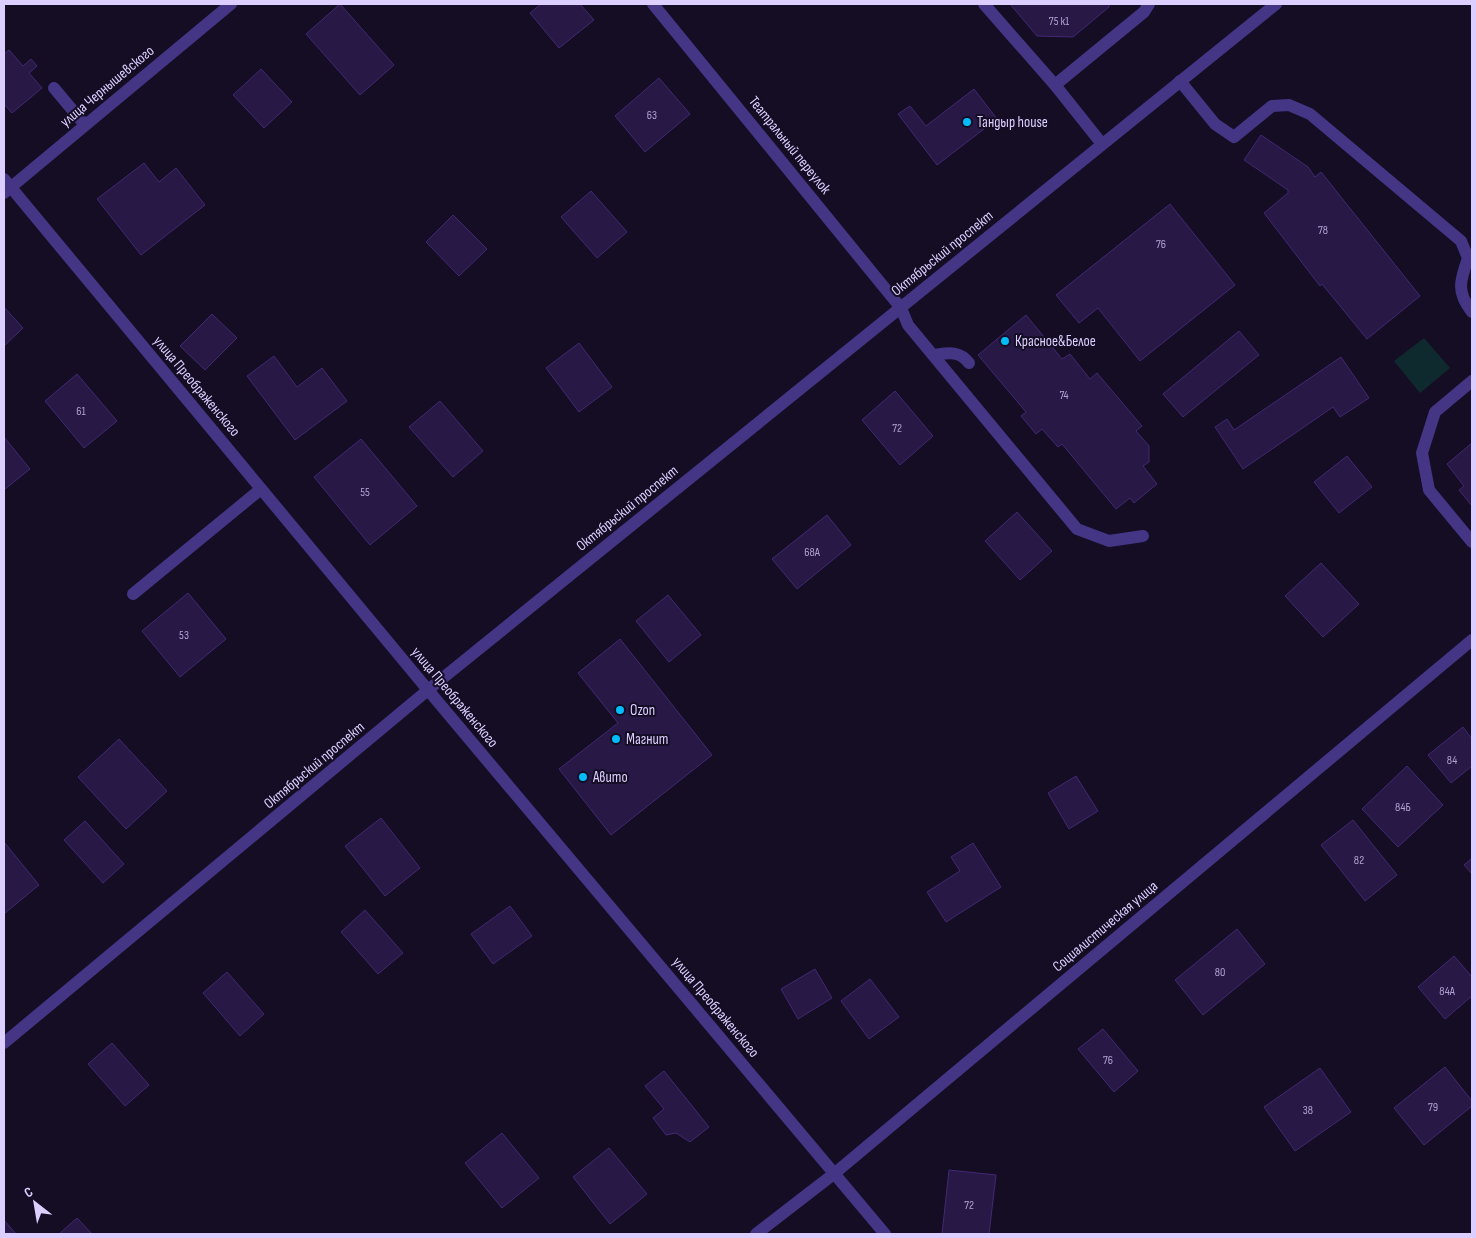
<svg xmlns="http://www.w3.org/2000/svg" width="1476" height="1238" viewBox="0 0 1476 1238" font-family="'Sofia Sans Condensed',sans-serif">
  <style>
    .green { fill: #0f2a2e }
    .building { fill: #281846; stroke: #422873 }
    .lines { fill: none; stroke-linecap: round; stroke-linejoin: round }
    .minor { stroke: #443585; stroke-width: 12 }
    .poi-dot { fill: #00bcfa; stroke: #140d24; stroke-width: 2 }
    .labels { text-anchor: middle; stroke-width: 4; stroke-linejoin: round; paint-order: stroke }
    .number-label { font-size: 12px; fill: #afa1d1 }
    .street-label { font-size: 15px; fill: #dccfff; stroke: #140d24 }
    .poi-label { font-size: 15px; fill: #dccfff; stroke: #140d24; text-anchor: start }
  </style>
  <rect width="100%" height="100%" fill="#140d24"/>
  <polygon class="green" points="1424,338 1450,368 1420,393 1394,361"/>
  <g class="building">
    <polygon points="340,4 394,65 360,95 306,34"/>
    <polygon points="541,4 580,4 594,20 559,48 530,13"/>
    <polygon points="1010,4 1109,4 1109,7 1073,37 1037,36"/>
    <polygon points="9,50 23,66 31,59 37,66 29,73 42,88 12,113 4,104 4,54"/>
    <polygon points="261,69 292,102 264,128 233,95"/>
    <polygon points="659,78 690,114 645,152 615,116"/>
    <polygon points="974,89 997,119 937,165 898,114 910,106 926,126"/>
    <polygon points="1261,135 1308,167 1315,177 1321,172 1420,296 1367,339 1322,284 1320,286 1264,213 1288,193 1288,190 1244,160"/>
    <polygon points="144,163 159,182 176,168 205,205 141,255 97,199"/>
    <polygon points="591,191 627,232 597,258 561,217"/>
    <polygon points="1170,204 1235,285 1140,361 1098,308 1079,323 1056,295"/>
    <polygon points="453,215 487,249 459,276 426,242"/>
    <polygon points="4,307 23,328 4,346"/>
    <polygon points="212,314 237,338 205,370 180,346"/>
    <polygon points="1026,315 1062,359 1070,354 1090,379 1097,373 1142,426 1136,431 1149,446 1149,462 1143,466 1157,484 1134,503 1130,498 1116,509 1062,444 1058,447 1042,429 1036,434 1021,416 1026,412 978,355"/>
    <polygon points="1239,331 1259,355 1183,417 1163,394"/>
    <polygon points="579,343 612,387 579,412 546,368"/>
    <polygon points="274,356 297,387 322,368 347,401 295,440 247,376"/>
    <polygon points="1341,357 1369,398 1340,417 1333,407 1243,469 1215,427 1227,419 1234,430"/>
    <polygon points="77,374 117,421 84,448 45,401"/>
    <polygon points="895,391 933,436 900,465 862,420"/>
    <polygon points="440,401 483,451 453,477 409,427"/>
    <polygon points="4,437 30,469 5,489 4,488"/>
    <polygon points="361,439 417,506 370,545 314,477"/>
    <polygon points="1472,443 1472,506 1459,490 1464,486 1447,464"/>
    <polygon points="1347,456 1372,487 1339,513 1314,482"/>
    <polygon points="1017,512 1052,551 1020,580 985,541"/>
    <polygon points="827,515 851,545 797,589 772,559"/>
    <polygon points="1321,563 1359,604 1323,637 1285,596"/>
    <polygon points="188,593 226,639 180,677 142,631"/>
    <polygon points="668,595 701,635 669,662 636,621"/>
    <polygon points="620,639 712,755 611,835 559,769 618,723 578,673"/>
    <polygon points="1463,727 1472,739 1472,766 1451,783 1428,755"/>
    <polygon points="119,739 167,791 126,829 78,777"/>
    <polygon points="1407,766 1443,805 1398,847 1362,809"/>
    <polygon points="1076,776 1098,811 1069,829 1048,793"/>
    <polygon points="381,818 420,868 385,896 345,846"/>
    <polygon points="1353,820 1397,875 1365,901 1321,845"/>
    <polygon points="85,821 124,864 103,883 64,840"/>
    <polygon points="4,842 39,885 5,913 4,911"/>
    <polygon points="973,843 1001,887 946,922 927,892 960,871 951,857"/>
    <polygon points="1472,858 1472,874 1464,865"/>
    <polygon points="510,906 532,936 493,964 471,934"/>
    <polygon points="365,910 403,953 378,974 341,932"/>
    <polygon points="1237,929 1265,964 1203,1015 1175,980"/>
    <polygon points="1454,956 1472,977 1472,996 1445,1019 1418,987"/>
    <polygon points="815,969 832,998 798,1019 781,989"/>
    <polygon points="227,972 264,1014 240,1036 203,993"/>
    <polygon points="870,979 899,1017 869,1039 841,1001"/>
    <polygon points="1103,1029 1138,1071 1114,1092 1078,1049"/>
    <polygon points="112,1043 149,1085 125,1106 88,1064"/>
    <polygon points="1445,1067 1472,1101 1472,1106 1424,1145 1394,1108"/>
    <polygon points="1320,1068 1351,1112 1295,1151 1264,1107"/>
    <polygon points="664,1071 709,1127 690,1142 676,1133 666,1135 653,1118 664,1109 645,1086"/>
    <polygon points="502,1133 539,1178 502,1208 465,1163"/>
    <polygon points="609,1148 647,1194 610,1224 573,1177"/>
    <polygon points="949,1170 996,1175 989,1234 942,1234"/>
    <polygon points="77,1218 92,1234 59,1234"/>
    <polygon points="4,1220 16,1234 4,1234"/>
  </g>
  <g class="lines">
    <g class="minor">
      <polyline points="653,4 901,308 908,325 1077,529 1109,541 1143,536"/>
      <polyline points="984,4 1055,85"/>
      <path d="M1180 81 1215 124 1234 137 1272 106 1289 105 1310 114 1461 241 1468 258C1460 281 1456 292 1472 312"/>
      <polyline points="54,88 85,125"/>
      <polyline points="1102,144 1055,85 1144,12 1149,4"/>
      <polyline points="4,179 428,690 885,1234"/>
      <polyline points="4,193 231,4"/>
      <path d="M934 355C948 353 959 350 969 363"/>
      <polyline points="1472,381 1435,412 1422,453 1429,490 1472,542"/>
      <polyline points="133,594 261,489"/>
      <polyline points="4,1043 428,690 1276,4"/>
      <polyline points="756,1234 835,1173 1472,640"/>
    </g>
  </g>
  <g class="poi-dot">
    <circle cx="967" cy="122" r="5"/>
    <circle cx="1005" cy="341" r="5"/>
    <circle cx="620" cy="710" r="5"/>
    <circle cx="616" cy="739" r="5"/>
    <circle cx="583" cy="777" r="5"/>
  </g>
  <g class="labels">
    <g class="number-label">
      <text x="1059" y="25">75 к1</text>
      <text x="652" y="119">63</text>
      <text x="1323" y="234">78</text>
      <text x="1161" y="248">76</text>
      <text x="1064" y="399">74</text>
      <text x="81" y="415">61</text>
      <text x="897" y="432">72</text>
      <text x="365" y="496">55</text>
      <text x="812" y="556">68А</text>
      <text x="184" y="639">53</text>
      <text x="1452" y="764">84</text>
      <text x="1403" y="811">84Б</text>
      <text x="1359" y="864">82</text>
      <text x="1220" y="976">80</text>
      <text x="1447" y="995">84А</text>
      <text x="1108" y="1064">76</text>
      <text x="1433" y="1111">79</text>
      <text x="1308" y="1114">38</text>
      <text x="969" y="1209">72</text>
    </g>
    <g class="street-label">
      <text transform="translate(107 86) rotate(-40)" y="5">улица Чернышевского</text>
      <text transform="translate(790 145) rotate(51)" y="5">Театральный переулок</text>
      <text transform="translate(942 253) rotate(-39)" y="5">Октябрьский проспект</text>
      <text transform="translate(197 386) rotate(50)" y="5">улица Преображенского</text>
      <text transform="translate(627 508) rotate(-39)" y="5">Октябрьский проспект</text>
      <text transform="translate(455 697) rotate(50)" y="5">улица Преображенского</text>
      <text transform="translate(314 765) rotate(-40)" y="5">Октябрьский проспект</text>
      <text transform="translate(1105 926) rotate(-40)" y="5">Социалистическая улица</text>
      <text transform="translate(716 1007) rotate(50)" y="5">улица Преображенского</text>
    </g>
    <g class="poi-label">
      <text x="977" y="127">Тандыр house</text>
      <text x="1015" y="346">Красное&amp;Белое</text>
      <text x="630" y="715">Ozon</text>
      <text x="626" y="744">Магнит</text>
      <text x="593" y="782">Авито</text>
    </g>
  </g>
  <rect width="1476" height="1238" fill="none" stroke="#dccfff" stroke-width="10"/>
  <g transform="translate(35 1203) rotate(329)" stroke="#140d24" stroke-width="4" paint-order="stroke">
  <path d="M0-4L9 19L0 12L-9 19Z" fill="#dccfff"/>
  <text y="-8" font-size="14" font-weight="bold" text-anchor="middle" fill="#dccfff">С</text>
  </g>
</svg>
